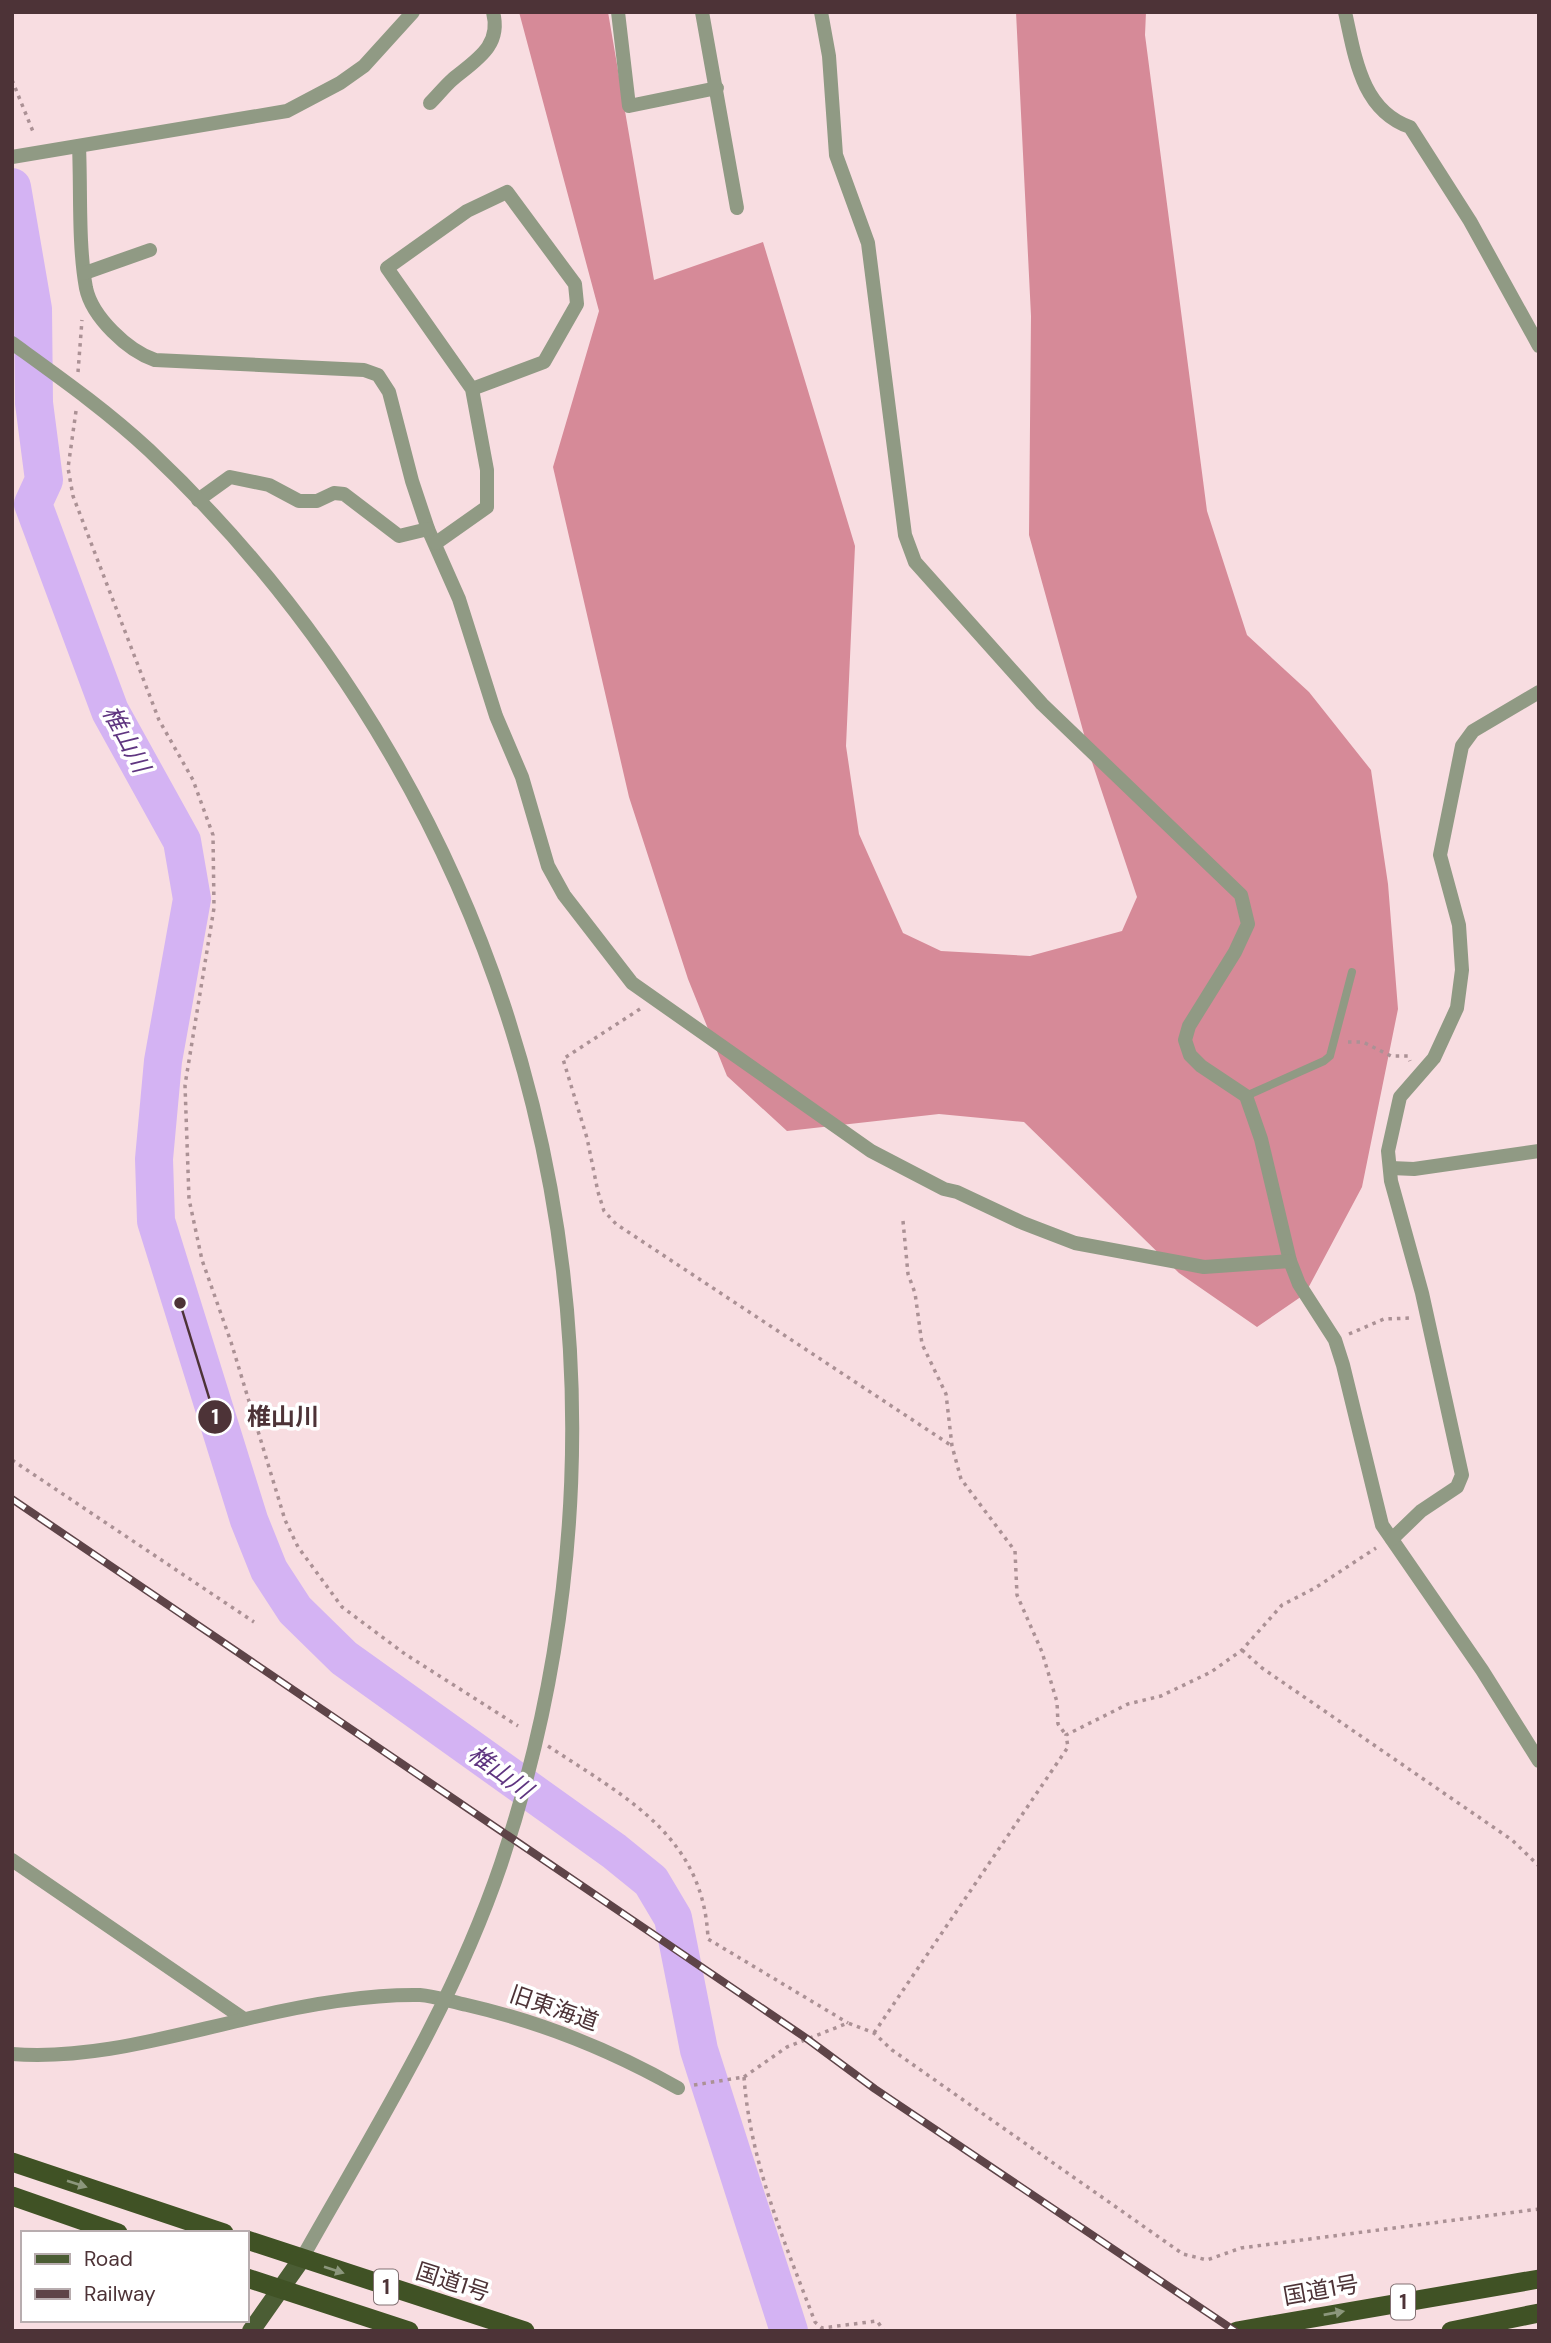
<svg xmlns="http://www.w3.org/2000/svg" width="1551" height="2343" viewBox="0 0 1551 2343" font-family="'DM Sans','Noto Sans JP',sans-serif">
  <style>
    .forest { fill: #d68a98 }
    .lines { fill: none; stroke-linecap: round; stroke-linejoin: round }
    .river { stroke: #d4b3f3; stroke-width: 38 }
    .path { stroke: #ab9195; stroke-width: 3.5; stroke-dasharray: 3.5 5; stroke-linecap: butt }
    .service { stroke: #909a84; stroke-width: 8 }
    .minor { stroke: #909a84; stroke-width: 14 }
    .tertiary { stroke: #909a84; stroke-width: 14 }
    .primary { stroke: #4b5d34; stroke-width: 18 }
    .trunk { stroke: #405225; stroke-width: 19 }
    .rail-casing { stroke: #5e4448; stroke-width: 8 }
    .rail { stroke: #fff; stroke-width: 5; stroke-dasharray: 16; stroke-linecap: butt }
    .oneway { fill: #8c977c }
    .labels { text-anchor: middle; stroke-width: 7; stroke-linejoin: round; paint-order: stroke }
    .shield { fill: #fff; stroke: #827073; stroke-width: 2 }
    .shield-label { font-size: 21px; font-weight: bold; fill: #4d3337 }
    .street-label { font-size: 23px; fill: #4d3337; stroke: #fff }
    .water-label { font-size: 24px; font-style: italic; fill: #5f3580; stroke: #fff }
    .leader { fill: none; stroke: #4d3337; stroke-width: 2.5 }
    .callout-dot { fill: #4d3337; stroke: #fff; stroke-width: 2.5 }
    .mark-label { font-size: 21px; text-anchor: middle; font-weight: bold; fill: #fff }
    .callout-label { font-size: 24px; text-anchor: middle; font-weight: bold; fill: #4d3337; stroke: #fff; stroke-width: 7; stroke-linejoin: round; paint-order: stroke }
  </style>
  <rect width="100%" height="100%" fill="#f8dde1"/>
  <polygon class="forest" points="519,12 608,12 654,280 763,242 855,546 846,746 859,834 903,933 941,951 1030,956 1122,931 1137,897 1090,756 1029,535 1031,316 1016,12 1146,12 1145,35 1207,511 1247,635 1309,692 1371,770 1388,884 1398,1009 1362,1187 1305,1294 1257,1327 1179,1273 1024,1122 939,1114 787,1131 727,1076 688,979 629,797 553,467 599,311"/>
  <g class="lines">
    <polyline class="river" points="12,187 33,309 34,403 44,480 33,504 110,711 182,841 192,899 163,1061 154,1159 156,1221 249,1520 269,1570 295,1610 344,1658 614,1851 651,1881 673,1918 699,2050 789,2331"/>
    <g class="path">
      <polyline points="12,80 34,134"/>
      <polyline points="78,372 82,320"/>
      <polyline points="76,411 68,468 73,496 159,720 193,780 213,835 214,908 185,1085 189,1199 202,1260 231,1342 285,1520 298,1547 342,1607 405,1654 518,1726"/>
      <polyline points="640,1009 563,1059 587,1138 598,1192 604,1211 616,1224 952,1446"/>
      <polyline points="1348,1042 1363,1042 1391,1056 1408,1056 1410,1061"/>
      <polyline points="903,1221 908,1274 915,1293 922,1344 946,1394 952,1446 961,1479 1015,1551 1017,1595 1042,1652 1057,1702 1058,1724 1066,1735"/>
      <polyline points="1349,1334 1384,1319 1412,1318"/>
      <polyline points="12,1460 254,1622"/>
      <polyline points="1242,1650 1262,1668 1512,1840 1539,1866"/>
      <path d="M548 1746C625 1797 704 1836 708 1939L848 2023"/>
      <polyline points="874,2033 1068,1747 1066,1735 1128,1704 1161,1696 1211,1672 1242,1650 1282,1605 1315,1588 1376,1548"/>
      <polyline points="744,2077 787,2047 848,2023 874,2033 892,2050 1183,2254 1207,2260 1241,2248 1539,2209"/>
      <path d="M744 2077C750 2162 785 2243 815 2322L822 2328 877 2321 884 2331"/>
      <polyline points="694,2085 744,2077"/>
    </g>
    <polyline class="service" points="1246,1096 1324,1061 1330,1056 1352,972"/>
    <g class="minor">
      <polyline points="618,12 629,106 717,88"/>
      <polyline points="702,12 737,208"/>
      <polyline points="821,12 829,56 836,155 868,243 905,535 915,562 1042,704 1241,895 1248,924 1235,952 1189,1026 1185,1040 1190,1055 1201,1066 1246,1096 1261,1139 1290,1261 1299,1284 1335,1340 1343,1365 1382,1525 1482,1670 1539,1761"/>
      <path d="M1345 12C1355 56 1361 110 1410 127L1470 221 1539 346"/>
      <path d="M430 103C438 95 445 86 453 79 476 60 502 46 493 12"/>
      <path d="M79 146C81 191 78 244 86 288 92 317 128 351 155 360L364 370 378 375 389 392 412 481 428 529 459 599 496 716 522 777 548 866 564 895 632 983 871 1151 944 1189 957 1192 1023 1223 1075 1243 1204 1267 1290 1261"/>
      <polyline points="12,157 287,111 340,83 364,66 413,12"/>
      <polyline points="85,273 150,250"/>
      <polyline points="198,500 230,477 269,485 299,501 317,501 334,493 344,494 399,536 428,529"/>
      <polyline points="436,543 487,507 487,470 472,389 387,268 467,211 507,192 575,284 577,304 544,362 472,389"/>
      <polyline points="1391,1168 1414,1169 1539,1151"/>
      <polyline points="1392,1539 1421,1511 1457,1487 1462,1475 1422,1293 1391,1181 1388,1151 1400,1097 1434,1058 1457,1008 1462,970 1459,925 1440,855 1462,746 1473,731 1539,692"/>
      <polyline points="12,1860 244,2019"/>
      <path d="M12 2054C90 2060 167 2037 242 2020 299 2006 361 1994 420 1995 435 1996 452 2002 467 2005 541 2022 611 2050 678 2088"/>
    </g>
    <path class="tertiary" d="M12 343C59 377 106 410 149 450 535 814 669 1362 501 1864 453 2006 374 2130 301 2260"/>
    <polyline class="primary" points="251,2331 301,2260"/>
    <g class="trunk">
      <polyline points="12,2162 224,2233"/>
      <polyline points="12,2196 118,2233"/>
      <polyline points="247,2240 525,2331"/>
      <polyline points="247,2278 409,2331"/>
      <polyline points="1237,2331 1539,2279"/>
      <polyline points="1451,2331 1539,2313"/>
    </g>
    <g class="rail-casing">
      <polyline id="rail" points="12,1499 806,2038 875,2089 1235,2331"/>
    </g>
    <use href="#rail" class="rail"/>
  </g>
  <defs><path id="oneway-solid" d="M-6-.8H1V-3.2L6.5 0L1 3.2V.8H-6Z" transform="scale(1.75)"/></defs>
  <g class="oneway">
    <use href="#oneway-solid" transform="translate(77 2184) rotate(18)"/>
    <use href="#oneway-solid" transform="translate(334 2270) rotate(18)"/>
    <use href="#oneway-solid" transform="translate(1334 2313) rotate(-10)"/>
  </g>
  <g class="labels">
    <g class="shield">
      <rect x="374" y="2269.5" width="24" height="35" rx="5"/>
      <rect x="1391" y="2284.5" width="24" height="35" rx="5"/>
    </g>
    <g class="shield-label">
      <text x="386" y="2294">1</text>
      <text x="1403" y="2309">1</text>
    </g>
    <g class="street-label">
      <text transform="translate(554 2008) rotate(19)" y="8">旧東海道</text>
      <text transform="translate(453 2282) rotate(18)" y="8">国道1号</text>
      <text transform="translate(1321 2290) rotate(-10)" y="8">国道1号</text>
    </g>
    <g class="water-label">
      <text transform="translate(126 739) rotate(62)" y="8">椎山川</text>
      <text transform="translate(500 1772) rotate(36)" y="8">椎山川</text>
    </g>
  </g>
  <path class="leader" d="M180 1303L215 1417"/>
  <g class="callout-dot">
    <circle cx="180" cy="1303" r="7"/>
    <circle cx="215" cy="1417" r="18"/>
  </g>
  <g class="mark-label">
    <text x="215" y="1424">1</text>
  </g>
  <g class="callout-label">
    <text x="283" y="1425">椎山川</text>
  </g>
  <rect width="1551" height="2343" fill="none" stroke="#4d3337" stroke-width="28"/>
  <rect x="21" y="2231" width="228" height="91" fill="#ffffff" stroke="#b8adaf" stroke-width="2"/>
  <rect x="35" y="2254" width="35" height="10" fill="#4b5d34" stroke="#b8adaf" stroke-width="2"/>
  <text x="84" y="2266" font-size="21" fill="#4d3337">Road</text>
  <rect x="35" y="2289" width="35" height="10" fill="#5e4448" stroke="#b8adaf" stroke-width="2"/>
  <text x="84" y="2301" font-size="21" fill="#4d3337">Railway</text>
</svg>
